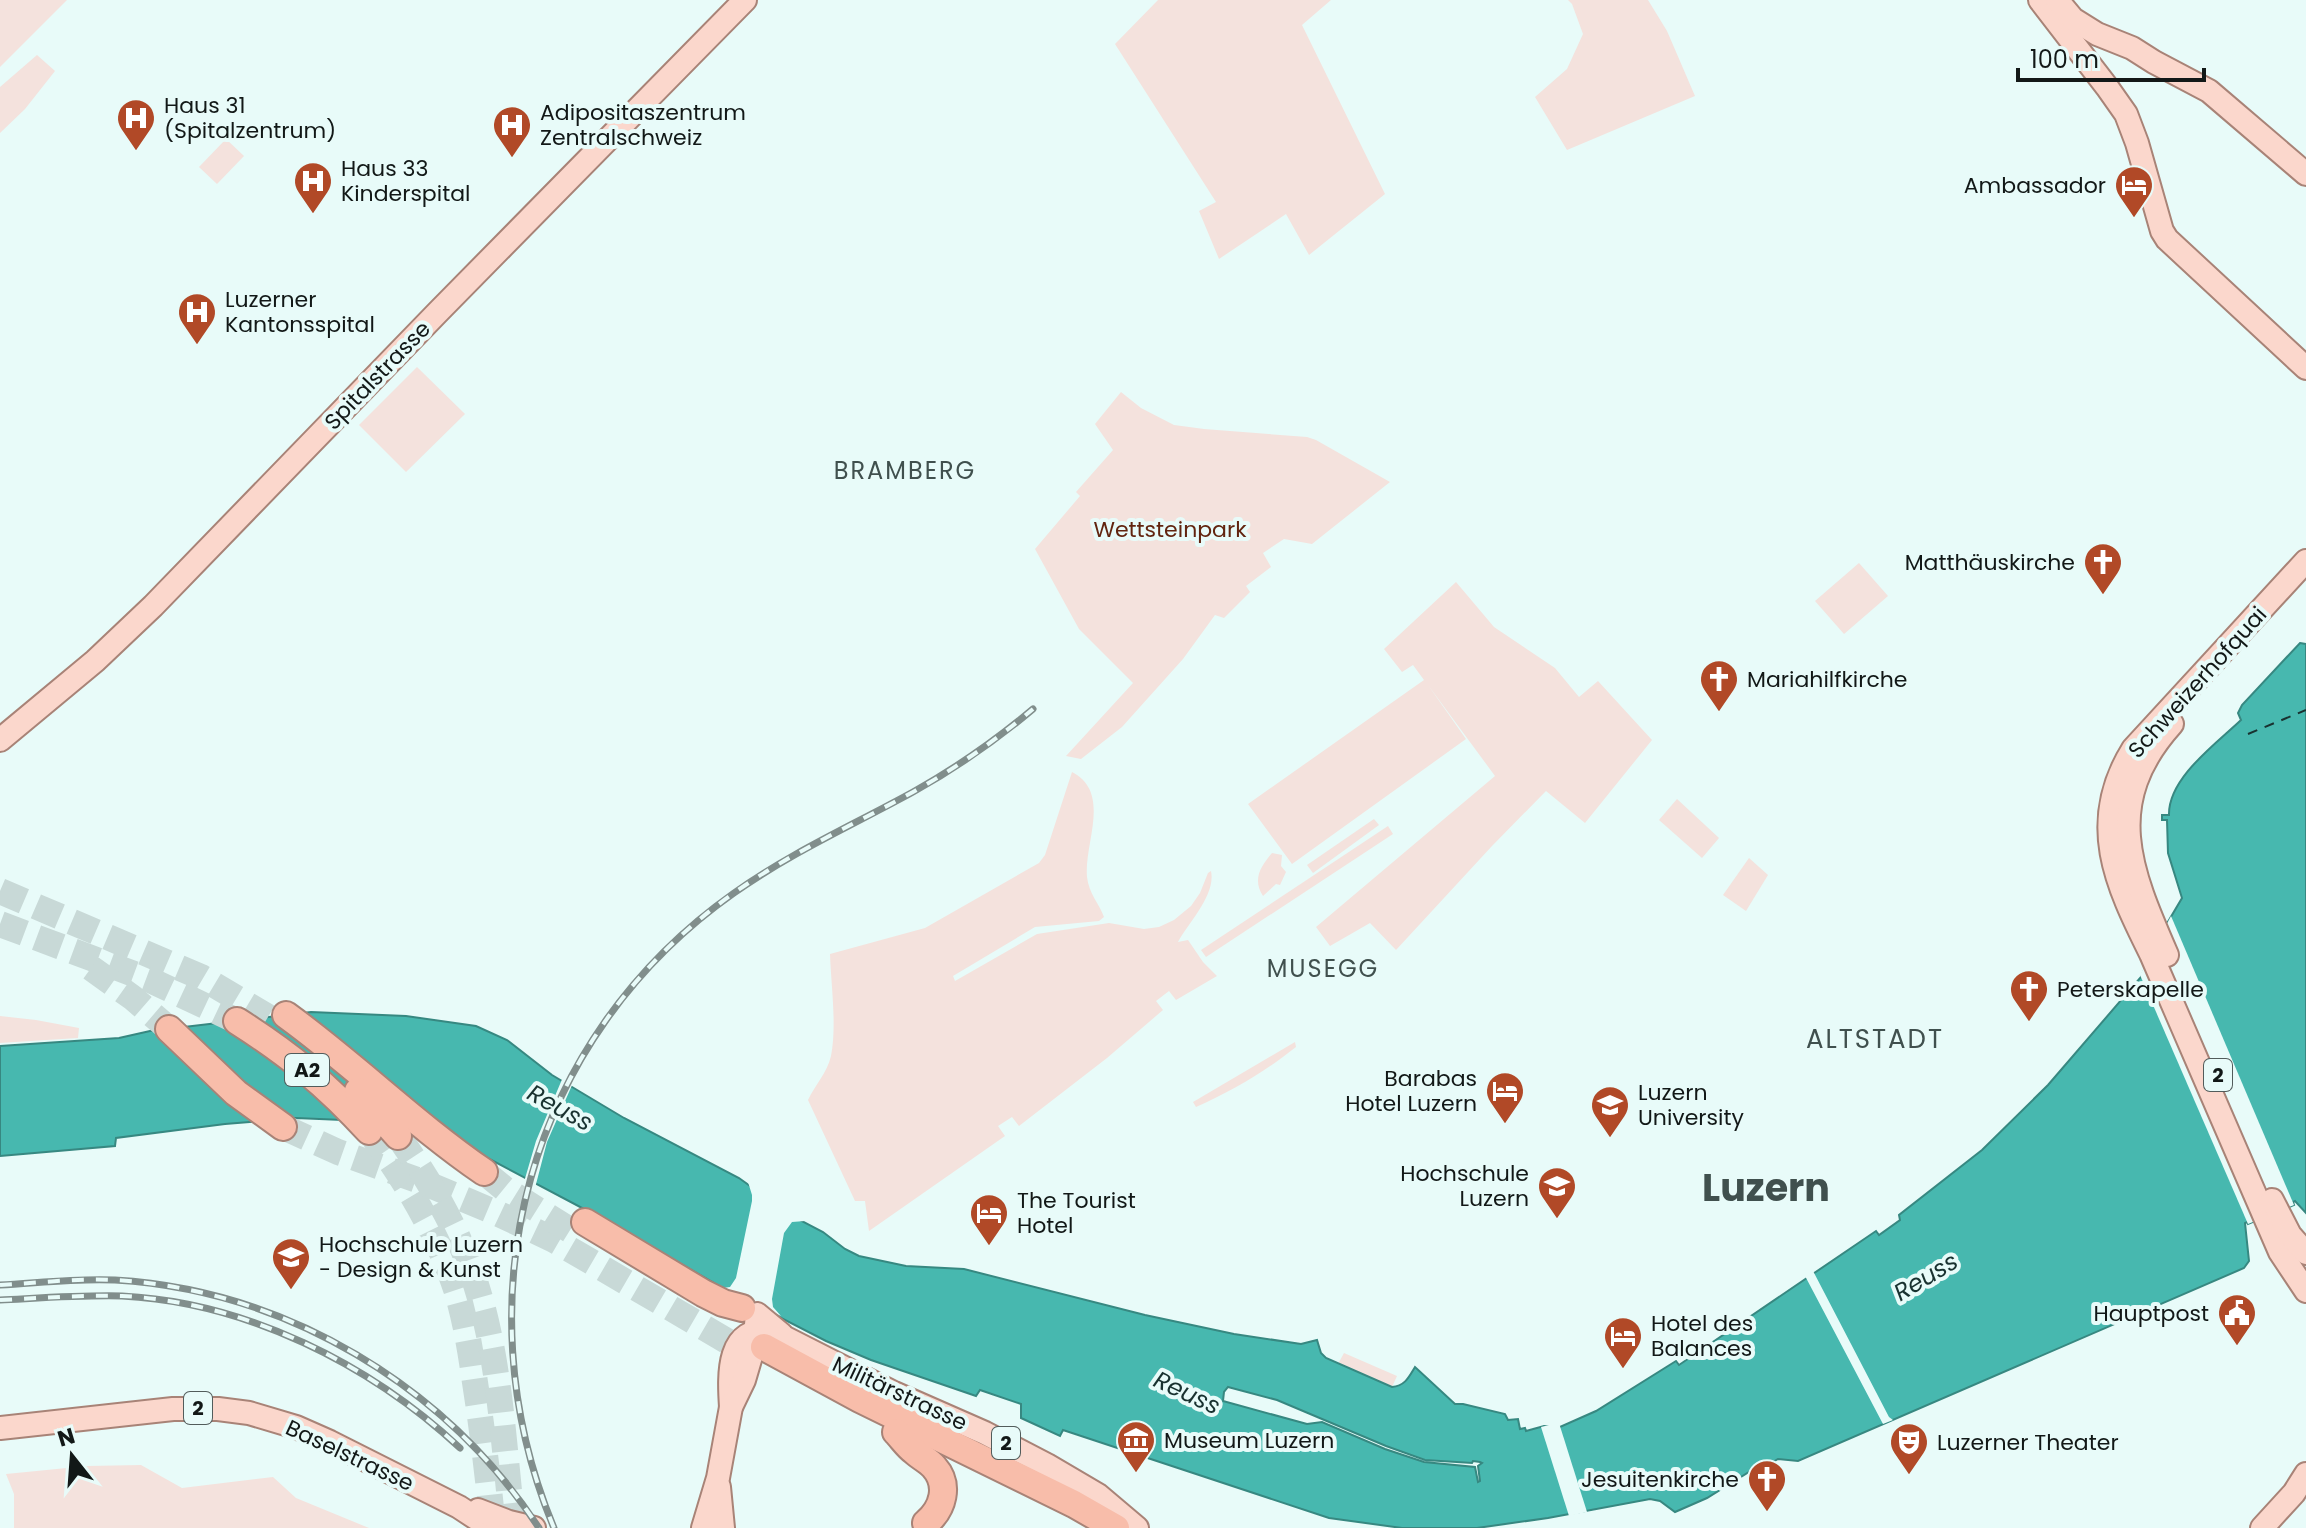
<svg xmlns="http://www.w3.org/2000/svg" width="2306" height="1528" viewBox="0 0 2306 1528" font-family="Poppins,sans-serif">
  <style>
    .green { fill: #f4e2dd }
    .water { fill: #47b8af; stroke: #378881; stroke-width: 2; fill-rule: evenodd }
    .pier { fill: #e8fbf9 }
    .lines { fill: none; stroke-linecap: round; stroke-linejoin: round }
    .ferry { stroke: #193230; stroke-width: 2; stroke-dasharray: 10 8; stroke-linecap: butt }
    .highway-tunnel { stroke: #c8d9d7; stroke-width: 26; stroke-dasharray: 26 13; stroke-linecap: butt }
    .major-casing { stroke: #a88377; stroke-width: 26 }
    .highway-casing { stroke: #a88377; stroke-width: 30 }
    .major { stroke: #fbd7cc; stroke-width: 22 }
    .highway { stroke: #f8bdaa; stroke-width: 26 }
    .rail-casing { stroke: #818e8c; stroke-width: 7 }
    .rail { stroke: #e8fbf9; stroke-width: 4; stroke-dasharray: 12; stroke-linecap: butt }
    .labels { text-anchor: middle; stroke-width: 8; stroke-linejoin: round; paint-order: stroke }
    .shield { fill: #e8fbf9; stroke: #525c5b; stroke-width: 2 }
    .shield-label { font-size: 20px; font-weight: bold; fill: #121817 }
    .poi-label { font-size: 22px; fill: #121817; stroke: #e8fbf9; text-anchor: start }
    .street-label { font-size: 22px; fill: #121817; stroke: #e8fbf9 }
    .park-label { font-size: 22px; fill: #61240f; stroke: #e8fbf9 }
    .neighbourhood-label { font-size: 24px; letter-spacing: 2px; fill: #40504e; stroke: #e8fbf9 }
    .water-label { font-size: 24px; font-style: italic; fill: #193230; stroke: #e8fbf9 }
    .quarter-label { font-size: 26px; letter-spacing: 2px; fill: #40504e; stroke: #e8fbf9 }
    .town-label { font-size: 38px; font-weight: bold; fill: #40504e; stroke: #e8fbf9 }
  </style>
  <rect width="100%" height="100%" fill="#e8fbf9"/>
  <g class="green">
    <polygon points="0,0 67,0 0,67"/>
    <polygon points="1158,0 1331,0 1302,25 1385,194 1309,255 1286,214 1219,259 1199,211 1216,202 1115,44"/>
    <polygon points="1568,0 1648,0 1667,31 1695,96 1567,150 1535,97 1567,69 1583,34 1572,4"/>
    <polygon points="37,55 55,71 25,109 0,133 0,87"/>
    <polygon points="226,139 244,156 217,184 199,167"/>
    <polygon points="417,367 465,414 406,472 359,425"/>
    <polygon points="1121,392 1141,408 1174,425 1204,429 1307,437 1316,440 1390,482 1312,544 1284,539 1263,553 1271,567 1246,586 1250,592 1224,618 1215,615 1183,659 1122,727 1081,759 1066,756 1133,683 1079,629 1035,549 1080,496 1076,492 1113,450 1095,424"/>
    <polygon points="1859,563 1888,596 1844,634 1815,601"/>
    <polygon points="1456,582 1494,627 1555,668 1579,697 1598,681 1652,740 1585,823 1546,791 1492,846 1396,950 1370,923 1330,946 1316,927 1495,776 1428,685 1466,739 1292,864 1248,804 1424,680 1413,665 1402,672 1384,649"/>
    <path d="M1072 772C1112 793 1084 842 1087 877 1089 894 1099 903 1104 917L1099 921 1035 927 953 976 955 981 1037 934 1109 923 1144 929 1159 927 1174 920 1191 906 1200 893 1208 873 1211 871C1216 895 1189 922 1178 942L1188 940 1203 962 1217 976 1176 1000 1169 991 1156 1001 1163 1010 1107 1058 1019 1126 1012 1117 998 1126 1005 1136 869 1231 865 1201H855L808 1100C815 1085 827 1073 831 1056 837 1025 831 985 830 954L925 928 1039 863 1045 855Z"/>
    <polygon points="1677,799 1719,838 1702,858 1659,820"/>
    <polygon points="1374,819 1379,825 1313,873 1307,865"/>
    <polygon points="1388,826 1393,834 1206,957 1201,950"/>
    <path d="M1272 853 1282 855 1281 866 1286 872 1280 885 1276 884 1263 896C1252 879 1261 866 1272 853Z"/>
    <polygon points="1749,858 1768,875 1746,911 1723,895"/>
    <polygon points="0,1016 36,1020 79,1028 78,1038 0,1043"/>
    <path d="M1295 1042 1296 1047C1263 1073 1234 1090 1196 1107L1193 1102Z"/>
    <polygon points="1344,1353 1397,1376 1392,1387 1338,1364"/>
    <polygon points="141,1465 182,1488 273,1477 296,1498 369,1528 14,1528 14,1494 6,1474 87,1466"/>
  </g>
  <path class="water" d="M2300 643 2306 644V1213L2295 1201 2293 1202 2294 1205 2248 1224 2247 1222 2245 1223 2249 1261 2244 1268 1798 1461 1778 1459 1768 1465 1765 1462 1707 1498 1675 1512 1660 1501 1650 1499 1548 1518 1477 1528H1402L1329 1518 1063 1430 1060 1436 1021 1418V1404L980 1390 976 1396 871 1360 826 1341 721 1287 601 1218 482 1155 366 1121 296 1118 225 1124 116 1138 115 1146 0 1156V1046L119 1038 150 1031 311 1012 406 1016 476 1026 507 1040 552 1075 624 1118 739 1178 792 1216 823 1232 845 1249 859 1256 906 1266 964 1269 1145 1315 1234 1334 1301 1344 1317 1340 1321 1353 1326 1358 1392 1387C1405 1386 1409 1377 1415 1367L1455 1404H1463L1505 1414 1508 1420 1518 1419 1520 1429 1525 1428 1526 1431 1544 1426 1560 1427 1596 1411 1676 1361 1679 1365 1876 1231 1879 1235 1900 1220 1899 1215 1982 1150 2048 1085 2141 977 2159 937 2182 898 2168 853 2167 820H2162V815H2169C2168 778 2217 743 2241 720L2238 713 2242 705ZM1228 1387 1277 1400 1386 1446 1425 1460 1472 1463 1473 1461 1480 1462 1482 1463 1478 1466 1480 1481 1478 1482 1475 1467 1424 1462 1385 1449 1322 1422 1307 1424 1223 1401 1224 1392Z"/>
  <g class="pier">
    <polygon points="2171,916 2294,1205 2248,1224 2140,975"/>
    <polygon points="563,1077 573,1083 547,1142 535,1188 524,1182 536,1141"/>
    <polygon points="748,1182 805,1221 792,1222 784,1233 772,1299 773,1307 781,1316 723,1288 730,1287 736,1278 752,1201 752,1195"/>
    <polygon points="1812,1269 1889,1417 1893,1420 1883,1424 1804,1274"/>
    <polygon points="1557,1423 1559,1423 1587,1512 1569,1516 1541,1427"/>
  </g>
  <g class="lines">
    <polyline class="ferry" points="2248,734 2306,710"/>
    <g class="highway-tunnel">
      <polyline points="0,891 201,977 268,1017"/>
      <polyline points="0,924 150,980 237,1021"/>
      <polyline points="91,968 133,998 169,1029"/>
      <polyline points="283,1127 338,1152 420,1181 499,1214 554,1240 763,1362"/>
      <path d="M369 1131C405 1179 438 1234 457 1292 465 1319 470 1348 474 1376 482 1426 488 1477 493 1528"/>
      <path d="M398 1136C427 1177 454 1222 471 1270 500 1350 503 1443 513 1528"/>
      <polyline points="484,1172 506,1190 581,1237"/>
    </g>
    <g class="major-casing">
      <g id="major">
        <polyline points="2040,0 2107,87 2126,114 2137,143 2162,231 2167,239 2306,368"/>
        <polyline points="2057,0 2073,19 2097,34 2132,48 2154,62 2209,91 2306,174"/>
        <path d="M2306 561 2133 749C2087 823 2116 884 2151 954L2280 1252 2306 1291"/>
        <polyline points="0,740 95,661 153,606 438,312 745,0"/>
        <path d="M2167 955C2130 870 2101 803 2172 724"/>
        <polyline points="2272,1200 2290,1235 2306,1253"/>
        <path d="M731 1407C729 1376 726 1323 774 1332L894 1393 985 1433 1047 1465 1098 1495 1137 1528"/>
        <polyline points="0,1428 173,1409 218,1409 249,1413 296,1427 330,1442 459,1507 491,1528"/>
        <polyline points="719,1487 723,1528"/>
        <polyline points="478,1510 509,1522 534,1528"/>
        <polyline points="703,1528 718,1478 731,1407 744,1380 754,1346 757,1314 781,1334"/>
        <polyline points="2262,1528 2294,1493 2306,1474"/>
      </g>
    </g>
    <g class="highway-casing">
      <g id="highway">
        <path d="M286 1015C355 1065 414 1124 484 1172"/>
        <path d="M237 1021C289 1054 327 1085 369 1131"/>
        <polyline points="169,1029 236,1093 283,1127"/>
        <polyline points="358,1091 398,1136"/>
        <polyline points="585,1222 703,1293 723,1303 742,1308"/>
        <polyline points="764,1347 860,1399 1074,1504 1116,1528"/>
        <path d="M896 1432C902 1438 907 1446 914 1451 920 1457 928 1460 934 1467 950 1485 943 1509 926 1523"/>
      </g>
    </g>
    <use href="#major" class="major"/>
    <use href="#highway" class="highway"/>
    <g class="rail-casing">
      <g id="rail">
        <path d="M0 1285C38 1283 77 1278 115 1280 286 1290 446 1386 539 1528"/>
        <path d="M0 1300C41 1298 81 1295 122 1296 246 1302 370 1364 460 1448"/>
        <path d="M554 1528C458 1297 528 1038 734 893 790 853 853 825 913 792 956 768 995 741 1033 709"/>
      </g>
    </g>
    <use href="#rail" class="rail"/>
  </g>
  <defs>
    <g id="hospital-pin" transform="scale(2)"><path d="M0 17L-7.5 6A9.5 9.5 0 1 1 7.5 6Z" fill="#b14927" stroke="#e8fbf9"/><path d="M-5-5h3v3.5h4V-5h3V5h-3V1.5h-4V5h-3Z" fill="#fff"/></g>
    <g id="hotel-pin" transform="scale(2)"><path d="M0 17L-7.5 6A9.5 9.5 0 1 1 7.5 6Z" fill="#b14927" stroke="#e8fbf9"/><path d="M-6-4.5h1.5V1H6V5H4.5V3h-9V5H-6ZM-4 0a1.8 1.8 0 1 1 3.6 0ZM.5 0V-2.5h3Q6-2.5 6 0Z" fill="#fff"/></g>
    <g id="church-pin" transform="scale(2)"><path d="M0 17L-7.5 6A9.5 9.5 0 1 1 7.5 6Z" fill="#b14927" stroke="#e8fbf9"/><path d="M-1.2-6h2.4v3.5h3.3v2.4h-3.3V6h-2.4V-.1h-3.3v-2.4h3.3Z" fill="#fff"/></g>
    <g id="university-pin" transform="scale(2)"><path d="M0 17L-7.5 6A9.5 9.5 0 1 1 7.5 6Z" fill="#b14927" stroke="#e8fbf9"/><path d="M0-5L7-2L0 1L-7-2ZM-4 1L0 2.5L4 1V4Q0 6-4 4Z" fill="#fff"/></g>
    <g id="civic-pin" transform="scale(2)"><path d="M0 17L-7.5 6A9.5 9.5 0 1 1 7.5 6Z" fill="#b14927" stroke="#e8fbf9"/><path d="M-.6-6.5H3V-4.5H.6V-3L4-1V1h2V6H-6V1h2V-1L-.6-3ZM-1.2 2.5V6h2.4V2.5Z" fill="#fff"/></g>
    <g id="museum-pin" transform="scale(2)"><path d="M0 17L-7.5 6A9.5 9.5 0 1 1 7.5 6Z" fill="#b14927" stroke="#e8fbf9"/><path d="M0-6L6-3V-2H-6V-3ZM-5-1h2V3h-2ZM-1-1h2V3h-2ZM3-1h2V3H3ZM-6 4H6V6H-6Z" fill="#fff"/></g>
    <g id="theatre-pin" transform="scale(2)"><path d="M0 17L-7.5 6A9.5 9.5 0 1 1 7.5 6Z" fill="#b14927" stroke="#e8fbf9"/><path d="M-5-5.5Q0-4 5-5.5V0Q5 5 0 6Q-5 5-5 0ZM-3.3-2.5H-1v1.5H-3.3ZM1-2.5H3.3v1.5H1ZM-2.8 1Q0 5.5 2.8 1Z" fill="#fff"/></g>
  </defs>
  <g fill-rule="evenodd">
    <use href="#hospital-pin" x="136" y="118"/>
    <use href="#hospital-pin" x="512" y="125"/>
    <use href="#hospital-pin" x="313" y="181"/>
    <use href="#hotel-pin" x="2134" y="185"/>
    <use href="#hospital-pin" x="197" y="312"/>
    <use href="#church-pin" x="2103" y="562"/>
    <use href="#church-pin" x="1719" y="679"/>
    <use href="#church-pin" x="2029" y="989"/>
    <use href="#hotel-pin" x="1505" y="1091"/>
    <use href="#university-pin" x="1610" y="1105"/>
    <use href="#university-pin" x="1557" y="1186"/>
    <use href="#hotel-pin" x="989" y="1213"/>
    <use href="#university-pin" x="291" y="1257"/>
    <use href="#civic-pin" x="2237" y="1313"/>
    <use href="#hotel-pin" x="1623" y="1336"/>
    <use href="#museum-pin" x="1136" y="1440"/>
    <use href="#theatre-pin" x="1909" y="1442"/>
    <use href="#church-pin" x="1767" y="1479"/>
  </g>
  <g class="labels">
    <g class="shield">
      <rect x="285" y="1054" width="44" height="32" rx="6"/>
      <rect x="2204" y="1059" width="28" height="32" rx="6"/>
      <rect x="184" y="1392" width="28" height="32" rx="6"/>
      <rect x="992" y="1427" width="28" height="32" rx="6"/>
    </g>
    <g class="shield-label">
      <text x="307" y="1077">A2</text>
      <text x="2218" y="1082">2</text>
      <text x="198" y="1415">2</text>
      <text x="1006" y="1450">2</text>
    </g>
    <g class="poi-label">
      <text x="164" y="113">Haus 31<tspan x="164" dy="25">(Spitalzentrum)</tspan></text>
      <text x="540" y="120">Adipositaszentrum<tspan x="540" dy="25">Zentralschweiz</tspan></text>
      <text x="341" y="176">Haus 33<tspan x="341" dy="25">Kinderspital</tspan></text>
      <text x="2106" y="193" text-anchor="end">Ambassador</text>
      <text x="225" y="307">Luzerner<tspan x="225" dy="25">Kantonsspital</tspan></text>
      <text x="2075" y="570" text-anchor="end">Matthäuskirche</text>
      <text x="1747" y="687">Mariahilfkirche</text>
      <text x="2057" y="997">Peterskapelle</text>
      <text x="1477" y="1086" text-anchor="end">Barabas<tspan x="1477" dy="25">Hotel Luzern</tspan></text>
      <text x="1638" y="1100">Luzern<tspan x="1638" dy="25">University</tspan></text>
      <text x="1529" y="1181" text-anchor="end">Hochschule<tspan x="1529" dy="25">Luzern</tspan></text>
      <text x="1017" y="1208">The Tourist<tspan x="1017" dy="25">Hotel</tspan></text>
      <text x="319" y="1252">Hochschule Luzern<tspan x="319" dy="25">- Design &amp; Kunst</tspan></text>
      <text x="2209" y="1321" text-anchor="end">Hauptpost</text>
      <text x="1651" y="1331">Hotel des<tspan x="1651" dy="25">Balances</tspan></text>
      <text x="1164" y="1448">Museum Luzern</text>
      <text x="1937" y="1450">Luzerner Theater</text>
      <text x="1739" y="1487" text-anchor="end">Jesuitenkirche</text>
    </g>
    <g class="street-label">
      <text transform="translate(377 375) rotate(-46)" y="8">Spitalstrasse</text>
      <text transform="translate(2197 682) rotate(-48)" y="8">Schweizerhofquai</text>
      <text transform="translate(900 1393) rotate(25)" y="8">Militärstrasse</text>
      <text transform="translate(350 1455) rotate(25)" y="8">Baselstrasse</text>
    </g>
    <g class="park-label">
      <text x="1170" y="537">Wettsteinpark</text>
    </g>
    <g class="neighbourhood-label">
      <text x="905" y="479">BRAMBERG</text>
      <text x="1323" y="977">MUSEGG</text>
    </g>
    <g class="water-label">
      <text transform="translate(560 1108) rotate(29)" y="8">Reuss</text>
      <text transform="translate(1926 1277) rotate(-31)" y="8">Reuss</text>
      <text transform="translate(1187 1393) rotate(25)" y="8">Reuss</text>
    </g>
    <g class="quarter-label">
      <text x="1875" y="1048">ALTSTADT</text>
    </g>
    <g class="town-label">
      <text x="1766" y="1201">Luzern</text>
    </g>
  </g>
  <g transform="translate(72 1456) rotate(343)" stroke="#e8fbf9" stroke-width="6" paint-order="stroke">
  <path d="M0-6L14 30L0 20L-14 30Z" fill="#121817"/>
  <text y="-12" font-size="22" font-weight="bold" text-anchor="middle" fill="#121817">N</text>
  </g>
  <path d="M2018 68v12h186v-12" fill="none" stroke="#121817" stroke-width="4"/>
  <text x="2030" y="68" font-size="24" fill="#121817" stroke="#e8fbf9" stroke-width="6" paint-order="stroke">100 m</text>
</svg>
